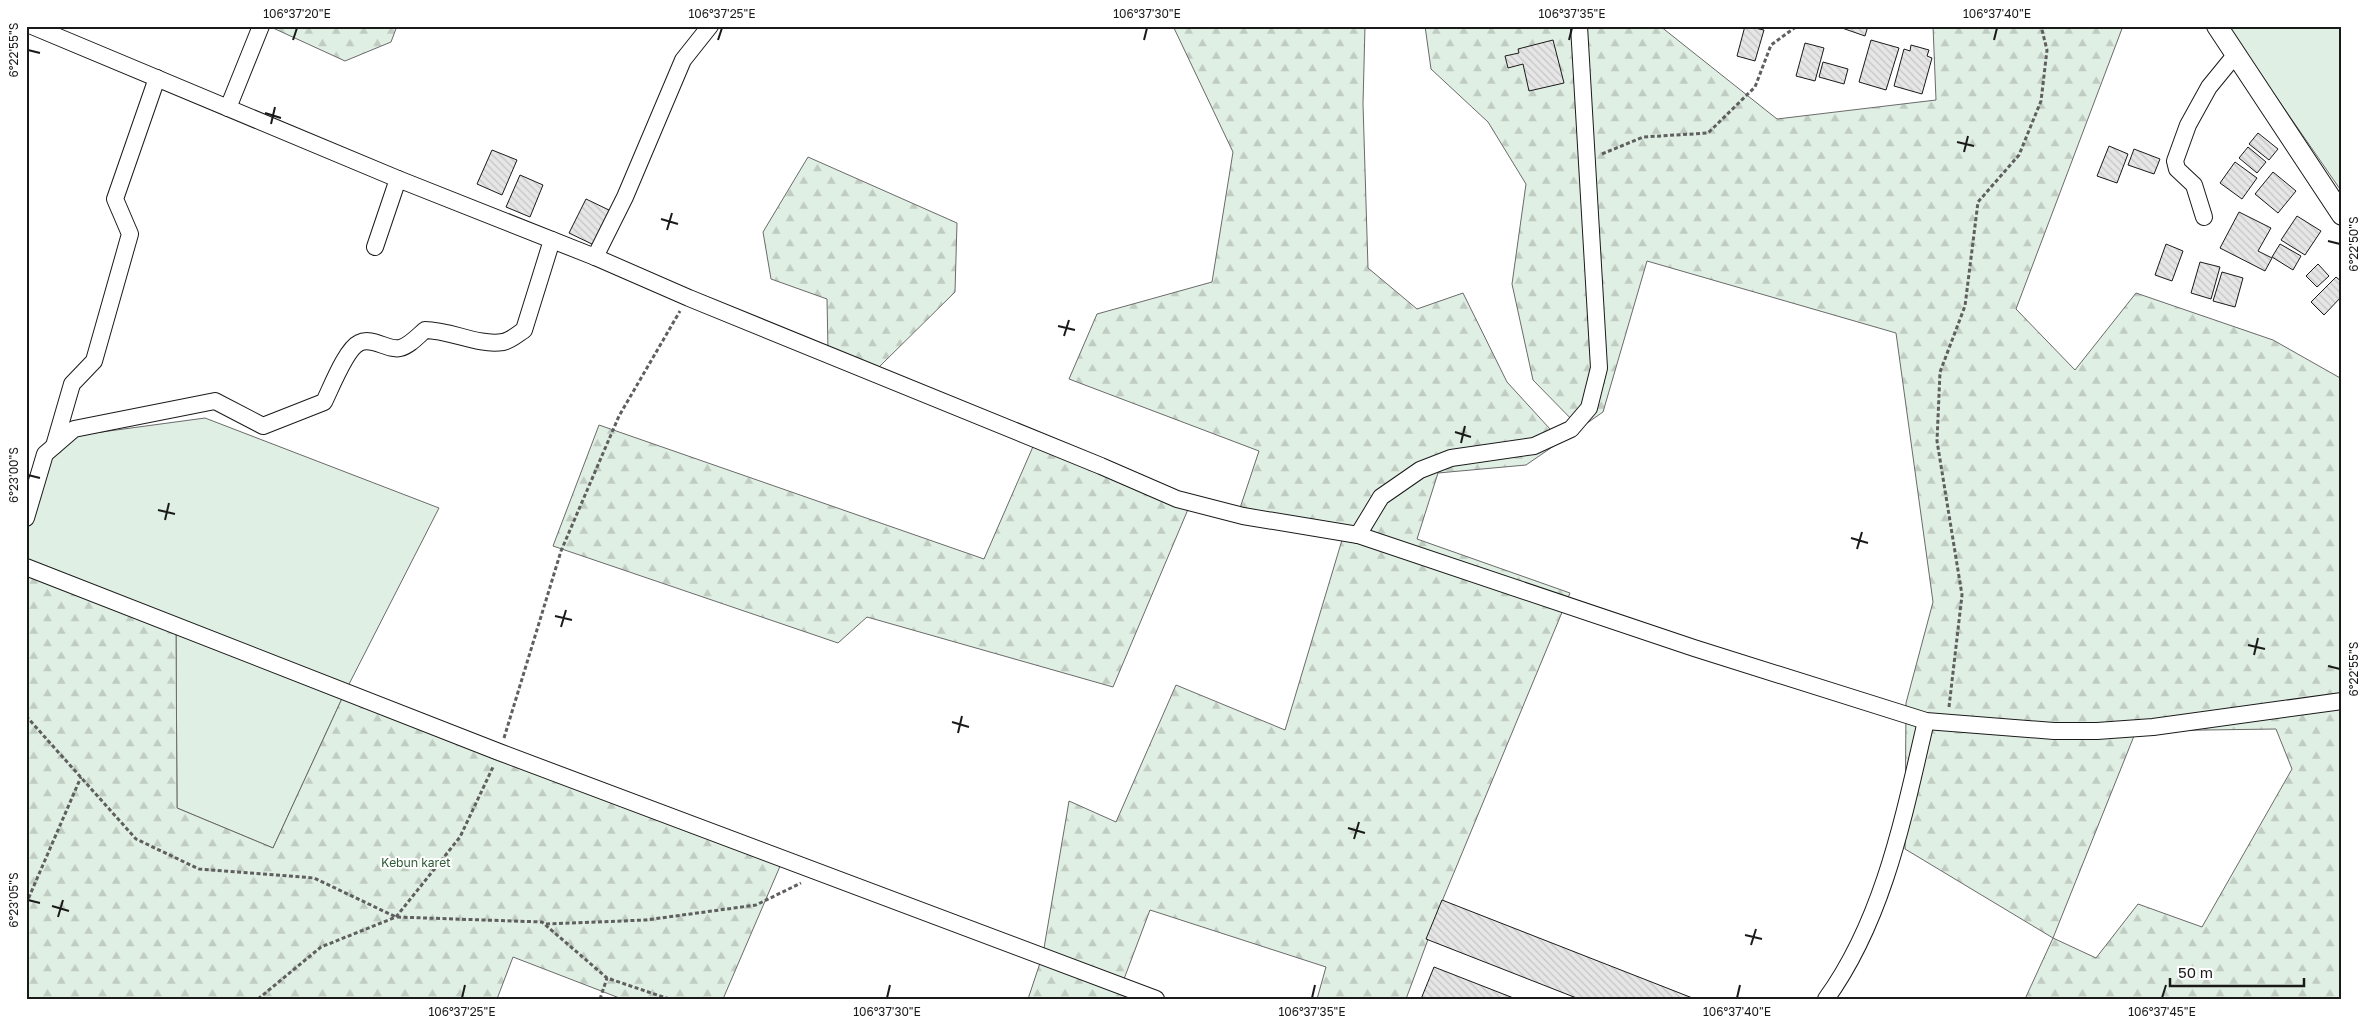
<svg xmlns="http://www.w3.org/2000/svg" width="2368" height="1025" viewBox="0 0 2368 1025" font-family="'Golos Text',sans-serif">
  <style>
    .grass { fill: #e0efe3; stroke: #6a6a6a }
    .forest { fill: url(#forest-firs); stroke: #6a6a6a; fill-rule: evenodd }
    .building { fill: url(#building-back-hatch); stroke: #1a1a1a }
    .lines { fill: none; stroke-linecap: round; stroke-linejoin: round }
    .minor-casing { stroke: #1a1a1a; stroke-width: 18 }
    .tertiary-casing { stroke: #1a1a1a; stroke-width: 22 }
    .path { stroke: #5f5f5f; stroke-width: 3; stroke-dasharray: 4 2.5; stroke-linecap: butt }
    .minor { stroke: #fff; stroke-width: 16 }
    .tertiary { stroke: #fff; stroke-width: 20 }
    .ticks { fill: none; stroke: #1a1a1a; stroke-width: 2 }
    .labels { text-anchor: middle; stroke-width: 4; stroke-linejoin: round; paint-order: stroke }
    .park-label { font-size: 12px; fill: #2b5a34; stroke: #fff }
    .neatline { fill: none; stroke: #1a1a1a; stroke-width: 2 }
    .ticks-label { font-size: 12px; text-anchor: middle; fill: #1a1a1a }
  </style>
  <defs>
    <pattern id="forest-firs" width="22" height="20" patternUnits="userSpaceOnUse" patternTransform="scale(1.25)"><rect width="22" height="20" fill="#e0efe3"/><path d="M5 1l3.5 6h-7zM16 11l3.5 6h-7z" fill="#c0ccc2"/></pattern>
    <pattern id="building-back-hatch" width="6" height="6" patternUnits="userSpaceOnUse" patternTransform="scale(1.25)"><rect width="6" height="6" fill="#e6e6e6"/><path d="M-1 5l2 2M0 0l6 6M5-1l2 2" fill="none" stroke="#c5c5c5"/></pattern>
  </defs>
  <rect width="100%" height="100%" fill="#fff"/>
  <g class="grass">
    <polygon points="2227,26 2342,26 2342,192"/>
    <polygon points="205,418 439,508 345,692 273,848 177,808 176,625 26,570 26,507 57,438"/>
  </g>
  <g class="forest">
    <polygon points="273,26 397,26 391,42 345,61 273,28"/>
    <polygon points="1173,26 1365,26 1363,104 1368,268 1417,309 1463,293 1507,382 1561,441 1526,465 1438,473 1417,539 1570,593 1443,899 1406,999 1317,999 1326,967 1150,910 1121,987 1149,999 1028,999 1043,954 1069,801 1116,822 1176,685 1285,730 1342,540 1237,517 1259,451 1069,379 1097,314 1212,282 1233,152"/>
    <path d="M1425 26H1660L1777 119 1936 100 1933 26H2123L2016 309 2075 370 2136 293 2273 340 2342 379V999H2025L2053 938 1905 849 1906 703 1933 602 1896 333 1647 261 1603 412 1580 428 1533 380 1512 284 1526 184 1488 122 1431 69ZM2276 729 2292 769 2202 927 2138 904 2096 958 2053 938 2136 731Z"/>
    <polygon points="808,157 957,223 955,292 879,367 828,350 827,299 771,279 763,232"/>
    <polygon points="599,425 984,559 1035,442 1189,507 1113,687 867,617 838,643 553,546"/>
    <polygon points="26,570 176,625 177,808 273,848 345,692 784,857 723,999 622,999 513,957 497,999 26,999"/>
  </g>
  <g class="building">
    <polygon points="1745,26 1764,30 1755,61 1737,56"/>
    <polygon points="1843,26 1868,26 1865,36 1842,28"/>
    <polygon points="1553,40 1564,83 1529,91 1523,64 1508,68 1505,56 1519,53 1518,49"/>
    <polygon points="1871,40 1899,48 1886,90 1859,82"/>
    <polygon points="1805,43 1824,48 1815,81 1796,76"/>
    <polygon points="1911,45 1929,50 1927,56 1932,58 1922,94 1894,86 1904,49 1910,51"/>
    <polygon points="1823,62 1848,69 1844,84 1819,77"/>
    <polygon points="2258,133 2278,149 2269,160 2249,144"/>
    <polygon points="2109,146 2128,154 2117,183 2097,176"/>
    <polygon points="2248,147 2266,162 2257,173 2239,158"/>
    <polygon points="2134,149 2160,159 2154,174 2128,165"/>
    <polygon points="492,150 517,160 502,195 477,184"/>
    <polygon points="2235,162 2257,178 2242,199 2220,183"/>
    <polygon points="2273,172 2296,191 2278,213 2255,194"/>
    <polygon points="520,175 543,185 530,217 506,207"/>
    <polygon points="586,199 611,211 594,245 569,233"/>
    <polygon points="2239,212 2271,228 2258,251 2272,258 2265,271 2220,248"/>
    <polygon points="2297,216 2321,231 2305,255 2281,240"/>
    <polygon points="2166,244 2183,251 2172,281 2155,275"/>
    <polygon points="2280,244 2301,256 2293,270 2272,257"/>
    <polygon points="2200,262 2220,267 2211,299 2191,293"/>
    <polygon points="2318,264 2329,276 2317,287 2306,276"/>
    <polygon points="2222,272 2243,278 2235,307 2213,301"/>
    <polygon points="2336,277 2342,282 2342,296 2324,315 2311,302"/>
    <polygon points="1442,900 1695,999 1579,999 1426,939"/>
    <polygon points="1434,967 1516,999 1421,999"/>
  </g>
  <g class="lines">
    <g class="minor-casing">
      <g id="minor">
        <polyline points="32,26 398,179 595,257 689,298 1101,466 1177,499 1243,516 1358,535 1694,648 1926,721 2054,731 2097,731 2153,727 2342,701"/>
        <polyline points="228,108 261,26"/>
        <polyline points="2204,217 2194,185 2177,169 2175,161 2188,125 2209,87 2236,54"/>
        <polyline points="375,247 398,179"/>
        <polyline points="595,257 625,197 683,60 710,26"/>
        <polyline points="54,446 72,384 94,361 130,234 115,199 157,78"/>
        <path d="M26 518 45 454 74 429 215 401 263 426 324 402C331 388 346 349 359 343 372 336 388 351 400 348 409 346 418 336 425 330 451 330 477 346 503 342 510 341 518 334 524 330L552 240"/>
        <polyline points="1358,535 1381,497 1420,470 1451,458 1534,446 1571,429 1589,408 1599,368 1579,26"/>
        <polyline points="26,567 499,752 1156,999"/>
        <path d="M1826 999C1884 919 1904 815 1926 721"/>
      </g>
    </g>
    <g class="tertiary-casing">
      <polyline id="tertiary" points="2217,26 2342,215"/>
    </g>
    <g class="path">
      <polyline points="1602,154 1643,137 1708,133 1755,87 1771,45 1797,26"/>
      <polyline points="1949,707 1962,595 1937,441 1940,372 1965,306 1978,202 2019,155 2041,101 2047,50 2041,26"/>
      <polyline points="26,716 136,839 199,869 314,878 396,917 542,922 607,978 669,999"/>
      <polyline points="504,738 561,551 619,416 680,311"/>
      <polyline points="26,904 81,777"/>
      <polyline points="546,924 646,920 756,905 801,883"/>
      <polyline points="258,999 321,947 396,917 460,837 493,767"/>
      <polyline points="600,999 607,978"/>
    </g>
    <use href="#minor" class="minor"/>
    <use href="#tertiary" class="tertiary"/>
  </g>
  <path class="ticks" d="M293 40 297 28M718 40 722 28M1144 40 1147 28M1569 40 1572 28M1994 40 1997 28M28 50 40 53M265 113 281 118M271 124 275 107M1957 142 1974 146M1964 152 1968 136M661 219 678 224M667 230 672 213M2328 241 2340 244M1058 326 1075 330M1064 336 1069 320M1455 432 1471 437M1461 443 1465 426M28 475 40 478M158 510 175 514M165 520 169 503M1851 538 1868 543M1857 549 1862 532M555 616 572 620M561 627 566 610M2248 645 2265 649M2254 655 2258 638M2328 666 2340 669M952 722 969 727M958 733 962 716M1348 828 1365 833M1354 839 1359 822M28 900 40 903M52 906 69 911M58 917 63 900M1745 935 1762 939M1751 945 1756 929M462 998 465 985M887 998 890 985M1312 998 1315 985M1737 998 1740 985M2162 998 2166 985"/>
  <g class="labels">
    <g class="park-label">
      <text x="416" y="867">Kebun karet</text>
    </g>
  </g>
  <rect width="2368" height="1025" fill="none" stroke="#ffffff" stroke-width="55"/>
  <path d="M2170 978v8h134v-8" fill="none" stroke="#1a1a1a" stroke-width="2.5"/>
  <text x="2178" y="978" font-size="15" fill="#1a1a1a" stroke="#ffffff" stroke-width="4" paint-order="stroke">50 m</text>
  <rect x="28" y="28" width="2312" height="970" class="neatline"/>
  <g class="ticks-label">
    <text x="297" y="18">106°37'20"E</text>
    <text x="722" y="18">106°37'25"E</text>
    <text x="1147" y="18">106°37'30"E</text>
    <text x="1572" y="18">106°37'35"E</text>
    <text x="1997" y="18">106°37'40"E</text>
    <text transform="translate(14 50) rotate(-90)" y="4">6°22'55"S</text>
    <text transform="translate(2354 244) rotate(-90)" y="4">6°22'50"S</text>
    <text transform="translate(14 475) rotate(-90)" y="4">6°23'00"S</text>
    <text transform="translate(2354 669) rotate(-90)" y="4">6°22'55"S</text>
    <text transform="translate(14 900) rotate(-90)" y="4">6°23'05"S</text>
    <text x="462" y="1016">106°37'25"E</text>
    <text x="887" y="1016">106°37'30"E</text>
    <text x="1312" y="1016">106°37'35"E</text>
    <text x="1737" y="1016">106°37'40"E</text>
    <text x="2162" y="1016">106°37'45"E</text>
  </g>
</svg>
